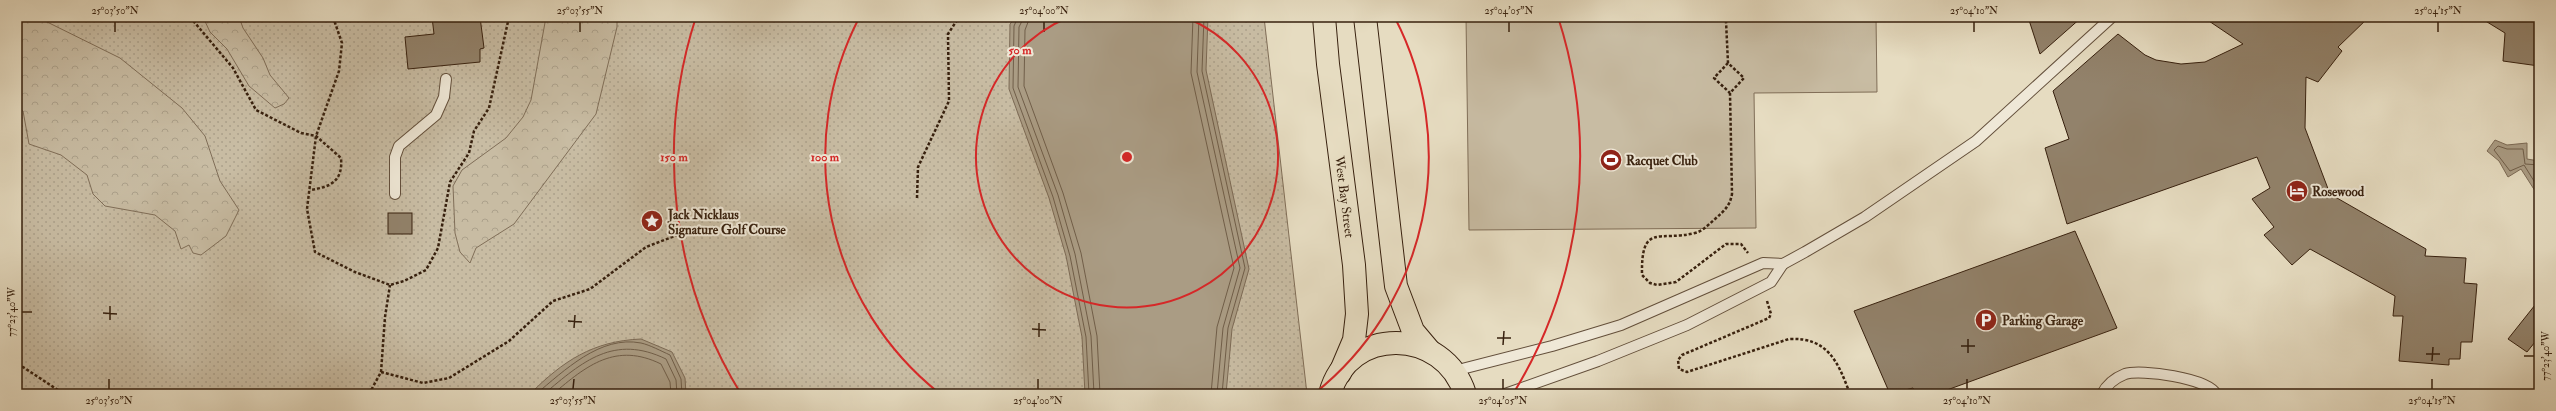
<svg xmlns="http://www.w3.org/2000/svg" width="2556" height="411" viewBox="0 0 2556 411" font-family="'IM FELL Double Pica',serif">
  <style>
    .grass { fill: url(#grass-dots); stroke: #806e58 }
    .forest { fill: url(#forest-crowns); stroke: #806e58 }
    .pitch { fill: #c8bca3; stroke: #806e58 }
    .water { fill: #aa9c84; stroke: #7c6a55 }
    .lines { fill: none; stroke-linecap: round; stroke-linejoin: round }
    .shore { stroke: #705e49; stroke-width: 1 }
    .building { fill: #92826b; stroke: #37200e }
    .lane-casing { stroke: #634f3b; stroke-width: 12 }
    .primary-casing { stroke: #37200e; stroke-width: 24 }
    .path { stroke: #37200e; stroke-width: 2.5; stroke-dasharray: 3 2; stroke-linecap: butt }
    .lane { stroke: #efe8d7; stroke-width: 10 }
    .primary { stroke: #e6dcc1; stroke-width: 22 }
    .ticks { fill: none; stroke: #37200e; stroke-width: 1.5 }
    .ring { fill: none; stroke: #d62828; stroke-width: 2 }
    .labels { text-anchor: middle; stroke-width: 4; stroke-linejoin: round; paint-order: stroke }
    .poi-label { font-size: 13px; font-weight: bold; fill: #37200e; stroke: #efe8d7; text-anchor: start }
    .street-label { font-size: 13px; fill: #37200e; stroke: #efe8d7 }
    .centre { fill: #d62828; stroke: #efe8d7; stroke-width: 2 }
    .ring-label { font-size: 12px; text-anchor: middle; font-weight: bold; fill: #d62828; stroke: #efe8d7; stroke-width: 4; stroke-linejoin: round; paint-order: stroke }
    .neatline { fill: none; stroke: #37200e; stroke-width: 1.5 }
    .ticks-label { font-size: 10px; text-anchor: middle; fill: #37200e }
  </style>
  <defs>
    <pattern id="grass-dots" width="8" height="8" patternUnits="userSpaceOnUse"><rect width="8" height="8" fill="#c8bca3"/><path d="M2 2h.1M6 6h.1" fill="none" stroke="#aca18b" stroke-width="1.8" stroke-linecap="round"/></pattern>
    <pattern id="forest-crowns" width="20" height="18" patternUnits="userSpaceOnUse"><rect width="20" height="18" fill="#c8bca3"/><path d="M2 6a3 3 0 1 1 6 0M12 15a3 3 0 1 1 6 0" fill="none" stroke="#aca18b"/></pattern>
  </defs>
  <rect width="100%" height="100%" fill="#e6dcc1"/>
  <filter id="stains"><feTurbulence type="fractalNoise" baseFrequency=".005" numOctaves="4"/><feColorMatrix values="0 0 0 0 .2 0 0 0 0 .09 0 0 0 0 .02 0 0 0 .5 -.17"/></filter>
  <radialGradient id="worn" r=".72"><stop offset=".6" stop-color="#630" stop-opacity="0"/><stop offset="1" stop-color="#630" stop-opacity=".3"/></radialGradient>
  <polygon class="grass" points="17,17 1264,17 1307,394 17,394"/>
  <g class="forest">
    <polygon points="17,17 37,17 120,58 182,108 205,136 220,181 239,210 226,236 201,255 193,253 189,245 181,249 175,231 155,215 105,206 93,194 87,175 61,155 29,144 23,111 17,108"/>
    <polygon points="203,17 239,17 243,28 263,58 270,75 289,98 284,104 275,108 249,86 227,49 210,32"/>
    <polygon points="546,17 617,17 617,27 596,114 514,224 476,248 470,263 460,252 455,233 453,186 462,170 506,138 523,117 531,100"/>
  </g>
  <polygon class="pitch" points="1466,17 1876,17 1877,92 1754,93 1756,228 1469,230"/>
  <g class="water">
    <polygon points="1016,17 1208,17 1206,70 1249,269 1232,329 1226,394 1085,394 1082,337 1066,256 1049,198 1009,89 1010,24"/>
    <polygon points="2495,140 2507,145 2527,143 2527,159 2539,161 2539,193 2537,194 2521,169 2508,177 2499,161 2487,151"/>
    <path d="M641 339 672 352 685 378 686 394H530C563 361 593 341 641 339Z"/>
  </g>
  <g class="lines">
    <g class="shore">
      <polyline points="1018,17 1014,26 1013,88 1053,197 1070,256 1086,337 1089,394"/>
      <polyline points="1024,17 1019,27 1018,87 1058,195 1075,254 1091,336 1094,394"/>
      <polyline points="1030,17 1025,30 1024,86 1063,193 1081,253 1097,336 1100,394"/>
      <polyline points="1193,17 1191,73 1234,268 1217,327 1211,394"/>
      <polyline points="1199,17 1197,72 1240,268 1223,328 1217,394"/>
      <polyline points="1204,17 1202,71 1245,268 1228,328 1222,394"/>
      <polyline points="2539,165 2525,164 2523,149 2507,149 2498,146 2494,150 2510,171 2524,165 2539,189"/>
      <path d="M536 394C564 371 600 335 641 343 650 345 661 351 670 355L681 379 682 394"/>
      <path d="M544 394C583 361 614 334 666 359L676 380 677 394"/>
      <path d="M553 394C587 365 616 342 661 364L670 382 671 394"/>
    </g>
  </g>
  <g class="building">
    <polygon points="432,17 480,17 484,48 480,49 480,62 408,69 405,37 434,34"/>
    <polygon points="2028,17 2082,17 2040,54"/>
    <polygon points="2203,17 2369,17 2338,47 2342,51 2318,82 2306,77 2305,128 2330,194 2426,249 2425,256 2466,258 2464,283 2477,284 2472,342 2461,342 2460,359 2449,359 2449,365 2399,361 2403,316 2393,316 2395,296 2310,249 2292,265 2264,235 2274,227 2252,199 2270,188 2257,157 2067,224 2045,148 2069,139 2053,91 2118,34 2145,55 2156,60 2181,64 2205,62 2243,44"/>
    <polygon points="2479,17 2539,17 2539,66 2503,61 2505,33"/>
    <rect x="388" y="213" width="24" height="21"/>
    <polygon points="2075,231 2117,328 1936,394 1915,394 1913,388 1890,394 1854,311"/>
    <polygon points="2539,300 2539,337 2527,352 2508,339"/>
  </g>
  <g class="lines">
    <g class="lane-casing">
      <g id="lane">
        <polyline points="395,194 395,157 399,146 436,115 444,97 446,79"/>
        <polyline points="1454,371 1552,346 1621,325 1763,263 1783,264 1805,252 1865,217 1976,141 2112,17"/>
        <polyline points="1505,394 1598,361 1687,325 1771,282 1783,264"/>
        <path d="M2102 394C2107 384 2115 378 2125 374 2141 369 2208 378 2216 394"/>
      </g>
    </g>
    <g class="primary-casing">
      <g id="primary">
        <path id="s1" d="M1324 17 1328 64 1354 265 1357 314 1354 340 1340 373"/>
        <polyline points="1365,17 1396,286 1413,331 1429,350"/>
        <path d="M1330 394C1348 325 1444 327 1465 394"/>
      </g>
    </g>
    <g class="path">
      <path d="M190 17 233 68 256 110 301 133 316 136 341 158C343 181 331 187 310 190"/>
      <polyline points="333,17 342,43 339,71 316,136 307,209 315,252 355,272 390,285 404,281 426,270 438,248 450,182 469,153 474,131 489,108 509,17"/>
      <path d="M1722 17 1726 21 1728 63 1744 78 1730 93 1732 194C1730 206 1724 211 1715 219 1709 224 1703 231 1695 233 1659 242 1641 222 1642 275L1650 283 1657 285 1676 282 1726 244H1741L1748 253"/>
      <polyline points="1726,21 1730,17"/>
      <polyline points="1728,63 1714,78 1730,93"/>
      <polyline points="917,198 918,167 949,101 948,34 959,17"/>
      <path d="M1767 301 1771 314 1769 318 1682 355 1678 360 1679 369 1687 372 1789 339C1828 337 1838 362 1850 394"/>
      <polyline points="17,367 23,367 64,394"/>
      <polyline points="381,372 423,383 449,378 509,341 553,301 590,289 646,247 680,234"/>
      <polyline points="369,394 381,372 385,317 390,285"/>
    </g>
    <use href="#lane" class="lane"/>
    <use href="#primary" class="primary"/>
  </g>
  <path class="ticks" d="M115 32V22M580 32V22M1044 32V22M1509 32V22M1974 32V22M2438 32V22M22 312H32M103 313 117 314M110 320V306M568 321 582 322M574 328 575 315M1032 329 1046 330M1039 337V323M1497 338H1511M1503 345 1504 331M1961 346H1975M1968 353V339M2426 354H2440M2524 356H2534M2432 361 2433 347M109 389V379M573 389 574 379M1038 389V379M1503 389V379M1967 389V379M2432 389V379"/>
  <g class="ring">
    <path d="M1185 17A151 151 0 1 1 1069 17"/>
    <path d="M939 393A302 302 0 0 1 859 18M1395 18A302 302 0 0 1 1315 393"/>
    <path d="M741 394A453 453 0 0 1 696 17M1558 17A453 453 0 0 1 1513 394"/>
  </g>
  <defs>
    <g id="stadium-disc" transform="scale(1.15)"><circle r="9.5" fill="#8f2418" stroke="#efe8d7"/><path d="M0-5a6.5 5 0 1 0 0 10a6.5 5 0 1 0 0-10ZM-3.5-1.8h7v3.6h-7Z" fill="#fff"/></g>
    <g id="hotel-disc" transform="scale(1.15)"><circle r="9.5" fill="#8f2418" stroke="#efe8d7"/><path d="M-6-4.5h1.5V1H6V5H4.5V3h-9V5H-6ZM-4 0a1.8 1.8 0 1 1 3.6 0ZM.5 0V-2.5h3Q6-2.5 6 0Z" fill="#fff"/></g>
    <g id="sight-disc" transform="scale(1.15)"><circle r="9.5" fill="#8f2418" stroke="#efe8d7"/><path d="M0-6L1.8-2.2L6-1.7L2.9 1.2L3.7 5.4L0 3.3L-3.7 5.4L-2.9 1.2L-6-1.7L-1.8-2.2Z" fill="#fff"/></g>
    <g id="parking-disc" transform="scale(1.15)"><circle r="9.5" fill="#8f2418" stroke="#efe8d7"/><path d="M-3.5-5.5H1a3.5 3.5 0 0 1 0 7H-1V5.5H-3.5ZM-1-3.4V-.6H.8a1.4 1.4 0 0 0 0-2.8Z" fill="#fff"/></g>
  </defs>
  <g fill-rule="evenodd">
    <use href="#stadium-disc" x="1611" y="160"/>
    <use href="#hotel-disc" x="2297" y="191"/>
    <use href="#sight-disc" x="652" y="221"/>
    <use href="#parking-disc" x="1986" y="320"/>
  </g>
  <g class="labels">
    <g class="poi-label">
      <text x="1626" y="165">Racquet Club</text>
      <text x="2312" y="196">Rosewood</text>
      <text x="668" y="219">Jack Nicklaus<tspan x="668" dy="15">Signature Golf Course</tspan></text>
      <text x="2002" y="325">Parking Garage</text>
    </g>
    <g class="street-label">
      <text dy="5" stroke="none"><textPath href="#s1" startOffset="181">West Bay Street</textPath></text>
    </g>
  </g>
  <circle cx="1127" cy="157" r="6" class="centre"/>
  <g class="ring-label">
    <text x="1020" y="54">50 m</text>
    <text x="825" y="161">100 m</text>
    <text x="674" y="161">150 m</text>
  </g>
  <rect width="2556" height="411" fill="none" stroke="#e6dcc1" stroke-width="44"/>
  <rect x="22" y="22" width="2512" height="367" class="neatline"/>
  <g class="ticks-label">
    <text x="115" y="14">25°03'50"N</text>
    <text x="580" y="14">25°03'55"N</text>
    <text x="1044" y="14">25°04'00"N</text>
    <text x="1509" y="14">25°04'05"N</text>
    <text x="1974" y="14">25°04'10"N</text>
    <text x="2438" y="14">25°04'15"N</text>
    <text transform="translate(11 312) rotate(-90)" y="4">77°23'40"W</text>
    <text transform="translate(2545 356) rotate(-90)" y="4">77°23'40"W</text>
    <text x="109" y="404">25°03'50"N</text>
    <text x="573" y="404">25°03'55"N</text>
    <text x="1038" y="404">25°04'00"N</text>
    <text x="1503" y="404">25°04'05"N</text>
    <text x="1967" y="404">25°04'10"N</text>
    <text x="2432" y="404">25°04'15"N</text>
  </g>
  <rect width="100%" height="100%" filter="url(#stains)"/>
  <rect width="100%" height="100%" fill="url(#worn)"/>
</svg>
